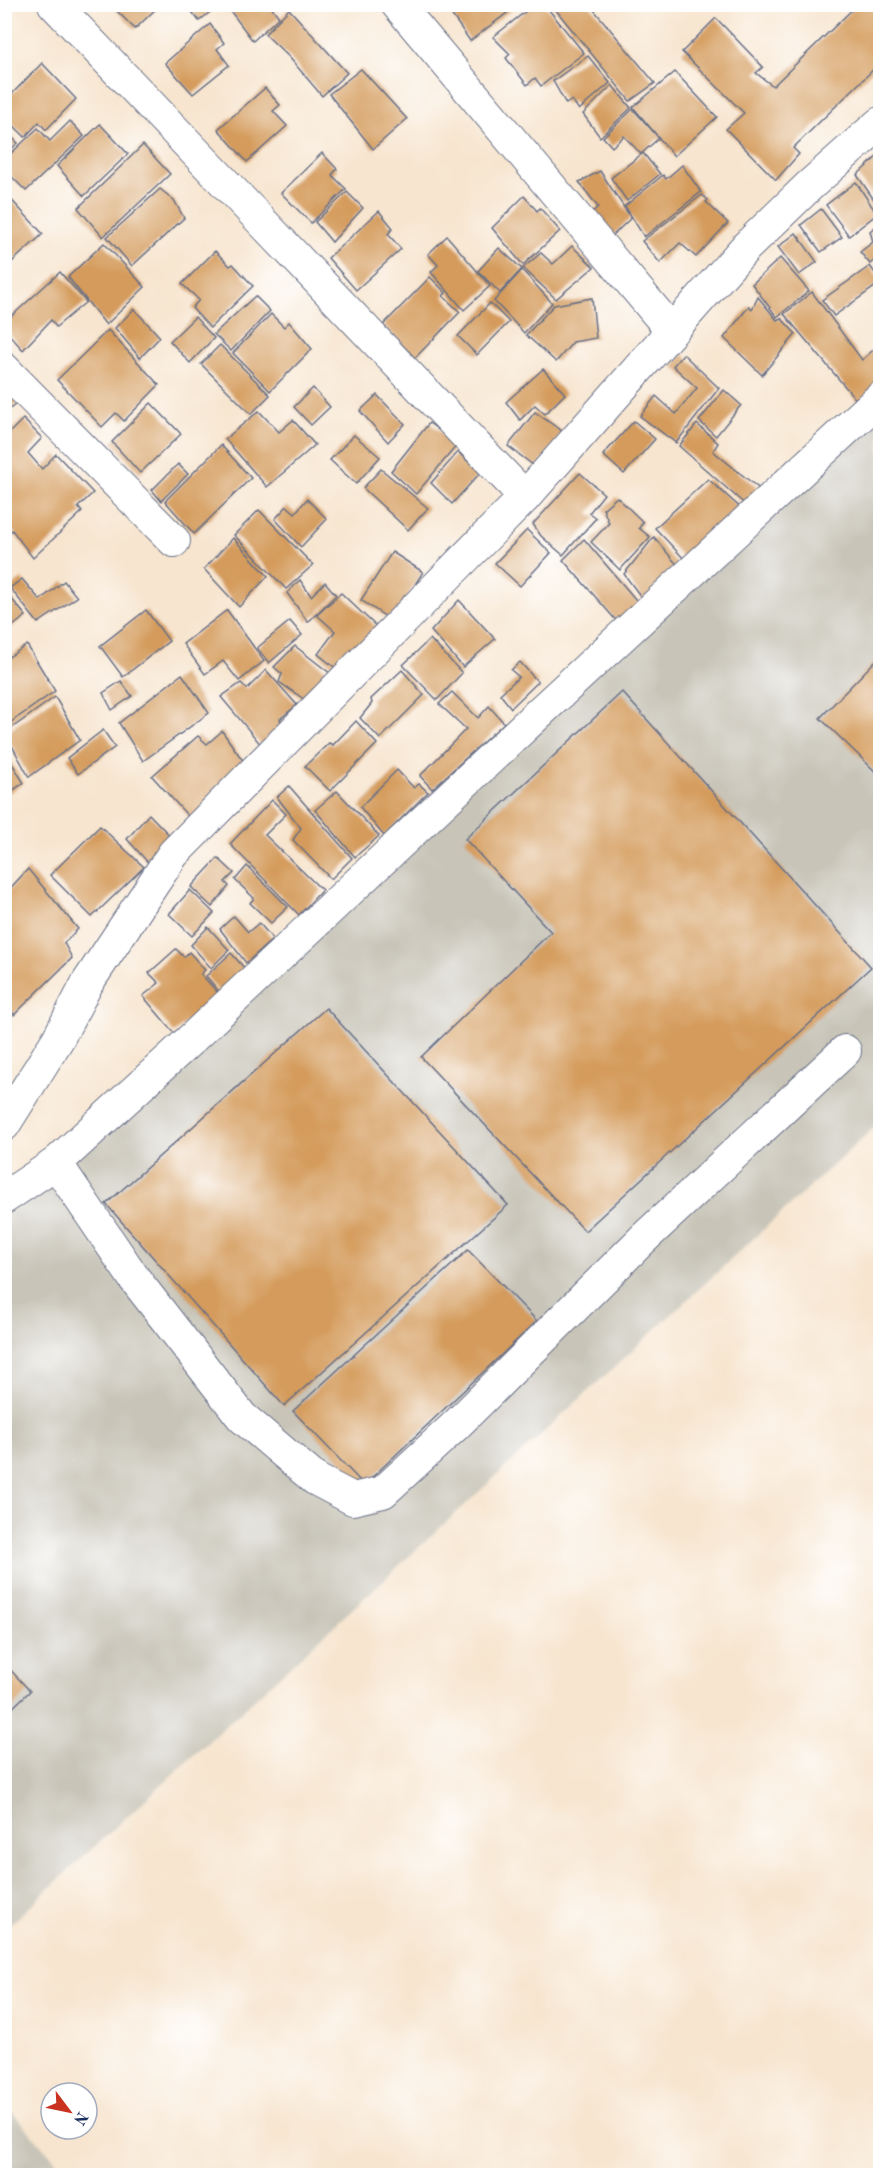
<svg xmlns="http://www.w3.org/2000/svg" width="885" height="2180" viewBox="0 0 885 2180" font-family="'Old Standard TT',serif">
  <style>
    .industrial { fill: #c8c4b8 }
    .building { fill: #d49b5c }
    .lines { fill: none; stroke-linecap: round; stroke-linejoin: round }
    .minor-casing { stroke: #686f86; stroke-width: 34 }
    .minor { stroke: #fff; stroke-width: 32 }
  </style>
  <rect width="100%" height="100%" fill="#fff"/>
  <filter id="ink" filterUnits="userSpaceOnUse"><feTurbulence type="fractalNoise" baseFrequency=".0167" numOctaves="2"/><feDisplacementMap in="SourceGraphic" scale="12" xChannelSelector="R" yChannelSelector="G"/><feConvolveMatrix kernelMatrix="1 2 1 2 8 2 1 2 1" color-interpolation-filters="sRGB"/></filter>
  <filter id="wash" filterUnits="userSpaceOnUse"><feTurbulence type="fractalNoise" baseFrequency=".008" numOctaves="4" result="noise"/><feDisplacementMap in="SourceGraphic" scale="24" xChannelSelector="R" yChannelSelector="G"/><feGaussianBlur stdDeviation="1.35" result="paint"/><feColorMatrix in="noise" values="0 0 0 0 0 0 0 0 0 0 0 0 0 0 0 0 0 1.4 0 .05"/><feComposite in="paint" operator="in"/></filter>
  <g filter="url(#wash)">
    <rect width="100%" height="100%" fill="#f7e5cf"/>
    <g class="industrial">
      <polygon points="880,397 880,1122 5,1929 4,1215"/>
      <polygon points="5,2104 68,2175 5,2175"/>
    </g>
    <g id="blocks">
      <g class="building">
        <polygon points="110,4 161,4 135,29"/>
        <polygon points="186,4 220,4 199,21"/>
        <polygon points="225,4 269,4 279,17 253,41"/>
        <polygon points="444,4 519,4 470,41"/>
        <polygon points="535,4 544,4 584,53 541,86 535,78 527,85 506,58 510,54 493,37"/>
        <polygon points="551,4 589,4 655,83 630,101"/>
        <polygon points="858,4 880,4 880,63 793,148 799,154 776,180 726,129 744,113 682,52 716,18 763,67 756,73 773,86"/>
        <polygon points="289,9 347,73 322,96 289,57 265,34"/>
        <polygon points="210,24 224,43 217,49 229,65 193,94 165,63"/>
        <polygon points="588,56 610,83 579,110 572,100 566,104 553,81"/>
        <polygon points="42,63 76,99 46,130 39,122 25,137 4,116 4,102"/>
        <polygon points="361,69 407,119 373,149 329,94"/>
        <polygon points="675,72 717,117 674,156 633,107"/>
        <polygon points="612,85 631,108 600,137 583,114"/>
        <polygon points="265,88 280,105 273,111 287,126 247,162 218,129"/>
        <polygon points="633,109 659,138 641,154 624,136 612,147 603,137"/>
        <polygon points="70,121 84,136 26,191 4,169 4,160 38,128 50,141"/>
        <polygon points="100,124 128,154 84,196 57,166"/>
        <polygon points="4,130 18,143 4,155"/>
        <polygon points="143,145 170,174 103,237 78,208"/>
        <polygon points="322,153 337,169 332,175 346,189 311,223 281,193"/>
        <polygon points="643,153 660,174 627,201 611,178"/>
        <polygon points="880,154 880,206 879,207 857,175"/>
        <polygon points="682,165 701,192 644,237 625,206 663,175 666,179"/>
        <polygon points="600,171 631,218 608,240 589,215 598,207 579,182"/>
        <polygon points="856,182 877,214 849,236 826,205"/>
        <polygon points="160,189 174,200 184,218 132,266 107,237"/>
        <polygon points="4,192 43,234 4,269"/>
        <polygon points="347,192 363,208 332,242 315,222"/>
        <polygon points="702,195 708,200 706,202 728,223 696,257 680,243 660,263 642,241"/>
        <polygon points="524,196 537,211 540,208 560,231 523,265 492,228"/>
        <polygon points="821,209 842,237 821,252 801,225"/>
        <polygon points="379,211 393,228 388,234 401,249 356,290 328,258"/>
        <polygon points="880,223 880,255 870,264 860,252 873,242 870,231"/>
        <polygon points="796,233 817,262 799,275 778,247"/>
        <polygon points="447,236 490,286 464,310 431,272 438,265 428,254"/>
        <polygon points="104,243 145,287 106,325 68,277"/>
        <polygon points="572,246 594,267 556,299 523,268 541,253 553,264"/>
        <polygon points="499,248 522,269 500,293 478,271"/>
        <polygon points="215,251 230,266 233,264 253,286 210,328 192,308 199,300 182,284"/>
        <polygon points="780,258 809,291 777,317 752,284"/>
        <polygon points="870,266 880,280 880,283 834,316 822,300"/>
        <polygon points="522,270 552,303 524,333 494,301"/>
        <polygon points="60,272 86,302 56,327 51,320 23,350 4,329 4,323"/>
        <polygon points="430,277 446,293 443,296 460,312 415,358 383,325"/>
        <polygon points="812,292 862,360 880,344 880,384 858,402 784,314"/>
        <polygon points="255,296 270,311 231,351 214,334"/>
        <polygon points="758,297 777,320 781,318 796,334 762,375 724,338 749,306 752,309"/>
        <polygon points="592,298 596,338 573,342 556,362 526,335 554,305"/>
        <polygon points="490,303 509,322 477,355 458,336"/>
        <polygon points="134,309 160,337 140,358 115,328"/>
        <polygon points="271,314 284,327 289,322 312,349 270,391 233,353"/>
        <polygon points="195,317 214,338 190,363 170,341"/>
        <polygon points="108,330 159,385 124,421 116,413 102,427 57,380"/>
        <polygon points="220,345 270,395 251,414 201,364"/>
        <polygon points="683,354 719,388 676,443 640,416 656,396 676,414 697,388 673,366"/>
        <polygon points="543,369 565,394 545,414 535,405 520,420 506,402"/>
        <polygon points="4,387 23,398 4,414"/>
        <polygon points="313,388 330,407 311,425 294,407"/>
        <polygon points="724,390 741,405 716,436 699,421"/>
        <polygon points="377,395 405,424 388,442 360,411"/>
        <polygon points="151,403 181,434 140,473 112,442"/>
        <polygon points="259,411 279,432 293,420 315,445 267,487 225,439"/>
        <polygon points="535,412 563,432 537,468 508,446"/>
        <polygon points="23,419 42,438 28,453 42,469 56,454 93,493 78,507 82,512 33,558 12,530 4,537 4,438"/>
        <polygon points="634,421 655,439 624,474 603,455"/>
        <polygon points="429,423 458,444 416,494 391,471"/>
        <polygon points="697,424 718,443 713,451 762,491 749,508 679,446"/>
        <polygon points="354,435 380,457 356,484 330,460"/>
        <polygon points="221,445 251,478 194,534 165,501"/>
        <polygon points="458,452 480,473 452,504 431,483"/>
        <polygon points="178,464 188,474 161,501 152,490"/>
        <polygon points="381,469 428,508 408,530 363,488"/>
        <polygon points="580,473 604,494 589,513 596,518 563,555 541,536 533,524"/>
        <polygon points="708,479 743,510 687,562 655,528"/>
        <polygon points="617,497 643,522 639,528 650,537 620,570 591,542 609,523 603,509"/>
        <polygon points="307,499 327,519 301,547 275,519 287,506 295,513"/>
        <polygon points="259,510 313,565 286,589 234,535"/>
        <polygon points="527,530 551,553 520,586 495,563"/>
        <polygon points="654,537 679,567 644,601 624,574"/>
        <polygon points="233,538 268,576 239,607 204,569"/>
        <polygon points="584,539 642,607 621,626 563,560"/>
        <polygon points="392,552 423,572 392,621 361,600"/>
        <polygon points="22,579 40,600 64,581 77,597 38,623 10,588"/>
        <polygon points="300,580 311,596 325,582 336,595 308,622 287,593"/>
        <polygon points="5,591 26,616 5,632"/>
        <polygon points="341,593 382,632 342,673 318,654 335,631 317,615"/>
        <polygon points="459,600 495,639 463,667 431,631"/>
        <polygon points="146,610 169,641 123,677 100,646"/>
        <polygon points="227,610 264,661 239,681 223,661 205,674 183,644"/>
        <polygon points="290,621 302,635 269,663 257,648"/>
        <polygon points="430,639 462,673 437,700 403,665"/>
        <polygon points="27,645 55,691 4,727 4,653 6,652 9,657"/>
        <polygon points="295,646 331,674 311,704 279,682 282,674 274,667"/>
        <polygon points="880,656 880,776 820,718"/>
        <polygon points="520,662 538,682 511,708 500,694 519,677 511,670"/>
        <polygon points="266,670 297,705 280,719 283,725 262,746 221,697 241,683 247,689"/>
        <polygon points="402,670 424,695 380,739 360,718 372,703 371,699"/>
        <polygon points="182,674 209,713 143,761 119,723"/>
        <polygon points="121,681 132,696 112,710 103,693"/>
        <polygon points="452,692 478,718 489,706 504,723 432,789 420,776 466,729 439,704"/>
        <polygon points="622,692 871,967 585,1231 421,1057 551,932 465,839"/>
        <polygon points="55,697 80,740 29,777 5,733"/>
        <polygon points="356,721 377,744 330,791 305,766 329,743 333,745"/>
        <polygon points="103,730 115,747 78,774 67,758"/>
        <polygon points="222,731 249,769 194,823 152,776 198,736 207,744"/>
        <polygon points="11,762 24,783 4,796 4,766"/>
        <polygon points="397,770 414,788 419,784 428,792 384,836 360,807"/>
        <polygon points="289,786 352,858 331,879 293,840 301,828 277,797"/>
        <polygon points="337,791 379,836 355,857 315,810"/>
        <polygon points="272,800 286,814 265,835 322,890 299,915 230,844"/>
        <polygon points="149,814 176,842 152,867 127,839"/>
        <polygon points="100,826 144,867 92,917 50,875"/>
        <polygon points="218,858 234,873 225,882 229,886 212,907 191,887"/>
        <polygon points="247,866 288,907 271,923 250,903 254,898 235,880"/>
        <polygon points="28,869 78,929 64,943 72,958 14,1015 4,999 4,912 6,911 4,895"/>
        <polygon points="190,890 214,913 192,936 169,914"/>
        <polygon points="234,916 248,932 259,923 273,939 246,963 220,929"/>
        <polygon points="208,927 229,950 211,968 191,945"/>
        <polygon points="176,949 184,957 189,952 205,970 201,974 219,994 174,1033 143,996 159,983 149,973"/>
        <polygon points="231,953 247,971 222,995 206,976"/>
        <polygon points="326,1008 508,1205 284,1406 106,1204"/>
        <polygon points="468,1250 537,1321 364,1485 293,1411"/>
        <polygon points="4,1663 30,1691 4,1716"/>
      </g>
    </g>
  </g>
  <g filter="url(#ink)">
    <use href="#blocks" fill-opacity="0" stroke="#686f86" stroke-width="1.5"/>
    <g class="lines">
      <g class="minor-casing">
        <g id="minor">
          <polyline points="54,4 525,497"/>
          <polyline points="397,4 672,331"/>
          <polyline points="4,369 174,541"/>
          <polyline points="4,1125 58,1039 88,982 173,854 525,497 746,247 808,187 880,123"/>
          <polyline points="56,1163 134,1278 242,1417 315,1479 353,1499 383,1492 456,1425 643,1239 845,1051"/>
          <polyline points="4,1198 56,1163 187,1043 540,712 880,398"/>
        </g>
      </g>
      <use href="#minor" class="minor"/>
    </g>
  </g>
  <rect width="885" height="2180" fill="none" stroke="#fff" stroke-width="24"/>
  <g transform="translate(69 2111) rotate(122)"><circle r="28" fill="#ffffff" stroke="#a4acbf" stroke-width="1.5"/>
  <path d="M0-4.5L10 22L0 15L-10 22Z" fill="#c8321e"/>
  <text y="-9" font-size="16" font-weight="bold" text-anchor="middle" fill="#1b2f5e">N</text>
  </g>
</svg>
